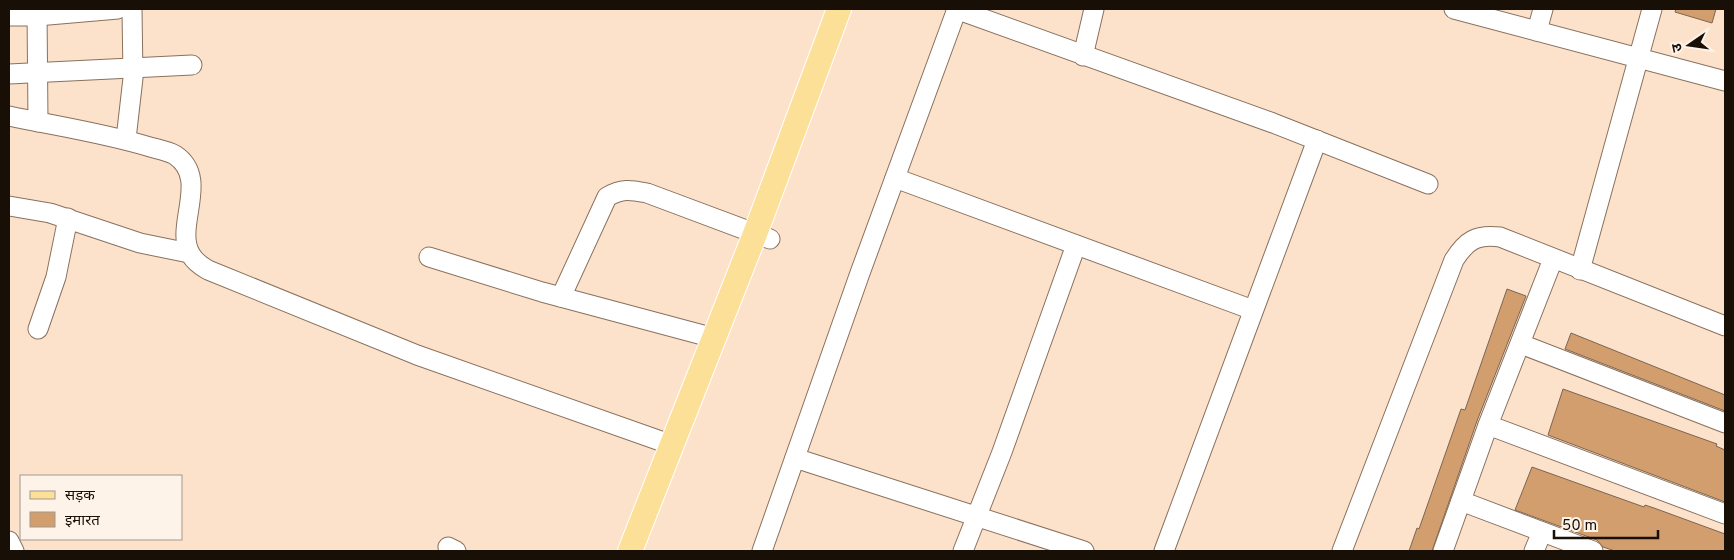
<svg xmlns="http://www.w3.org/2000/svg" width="1734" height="560" viewBox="0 0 1734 560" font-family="Overpass,'Noto Sans Devanagari',sans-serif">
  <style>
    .building { fill: #d39e6e; stroke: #7c6551 }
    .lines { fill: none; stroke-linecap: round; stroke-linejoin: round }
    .minor-casing { stroke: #89715d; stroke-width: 21 }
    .major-casing { stroke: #fff; stroke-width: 26 }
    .minor { stroke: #fff; stroke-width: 19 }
    .major { stroke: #fce098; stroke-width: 24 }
  </style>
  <rect width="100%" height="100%" fill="#fde2cb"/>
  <g class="building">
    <polygon points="1676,9 1716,9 1712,23 1675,12"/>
    <polygon points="1507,289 1526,296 1477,421 1432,551 1409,551 1417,528 1419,529 1461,409 1465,410"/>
    <polygon points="1571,333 1725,395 1725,411 1565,349"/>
    <polygon points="1563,389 1717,444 1716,446 1725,450 1725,502 1548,435"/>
    <polygon points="1532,467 1644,507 1645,505 1654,508 1725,534 1725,551 1615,551 1603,547 1597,540 1515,510"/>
  </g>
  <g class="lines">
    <g class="minor-casing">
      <g id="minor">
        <polyline points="37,9 38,122"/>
        <polyline points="956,9 1273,123 1428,184"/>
        <polyline points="1454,9 1725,81"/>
        <polyline points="9,16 37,16 118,9"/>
        <polyline points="1537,31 1543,9"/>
        <polyline points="1083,56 1094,9"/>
        <polyline points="9,74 192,65"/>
        <path d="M9 116C56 126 104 133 150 147 157 149 168 151 175 155 211 179 173 227 191 255 195 262 201 266 208 270L417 355 672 445"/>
        <polyline points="126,139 133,78 132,9"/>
        <polyline points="895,178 1253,310"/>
        <polyline points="9,206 50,213 140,243 189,253"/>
        <polyline points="429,257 542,292 714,338"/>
        <polyline points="1580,270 1652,9"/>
        <path d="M561 297 607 197C622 188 631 190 647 193L770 239"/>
        <polyline points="38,329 56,277 68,218"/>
        <polyline points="1521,344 1725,423"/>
        <polyline points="1488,425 1725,514"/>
        <polyline points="795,458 1084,551"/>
        <polyline points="1461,501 1593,551"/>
        <polyline points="9,541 14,551"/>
        <polyline points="448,547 456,551"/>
        <polyline points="762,551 860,273 957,9"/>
        <polyline points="963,551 1002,452 1076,245"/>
        <polyline points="1164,551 1317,140"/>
        <path d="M1342 551 1454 260C1466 241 1476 234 1500 237L1725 326"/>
        <polyline points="1443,551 1488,425 1553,259"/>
        <polyline points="1534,551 1542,532"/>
      </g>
    </g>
    <g class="major-casing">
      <polyline id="major" points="630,551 755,234 839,9"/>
    </g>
    <use href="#minor" class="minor"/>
    <use href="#major" class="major"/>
  </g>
  <rect width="1734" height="560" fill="none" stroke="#180f07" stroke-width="20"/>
  <rect x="20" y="475" width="162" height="65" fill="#fef3e9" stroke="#a2988f"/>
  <rect x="30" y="491" width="25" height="8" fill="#fce098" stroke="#a2988f"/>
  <text x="65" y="500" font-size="15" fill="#180f07">सड़क</text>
  <rect x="30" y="512" width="25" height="15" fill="#d39e6e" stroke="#a2988f"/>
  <text x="65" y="525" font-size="15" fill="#180f07">इमारत</text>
  <g transform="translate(1689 45) rotate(257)" stroke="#fef3e9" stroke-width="4" paint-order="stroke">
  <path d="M0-4L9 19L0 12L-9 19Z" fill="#180f07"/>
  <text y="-8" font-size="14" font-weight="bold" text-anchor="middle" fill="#180f07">उ</text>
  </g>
  <path d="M1554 530v8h104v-8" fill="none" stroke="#180f07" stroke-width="2.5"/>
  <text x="1562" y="530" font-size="15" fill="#180f07" stroke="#fef3e9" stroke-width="4" paint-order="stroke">50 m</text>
</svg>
